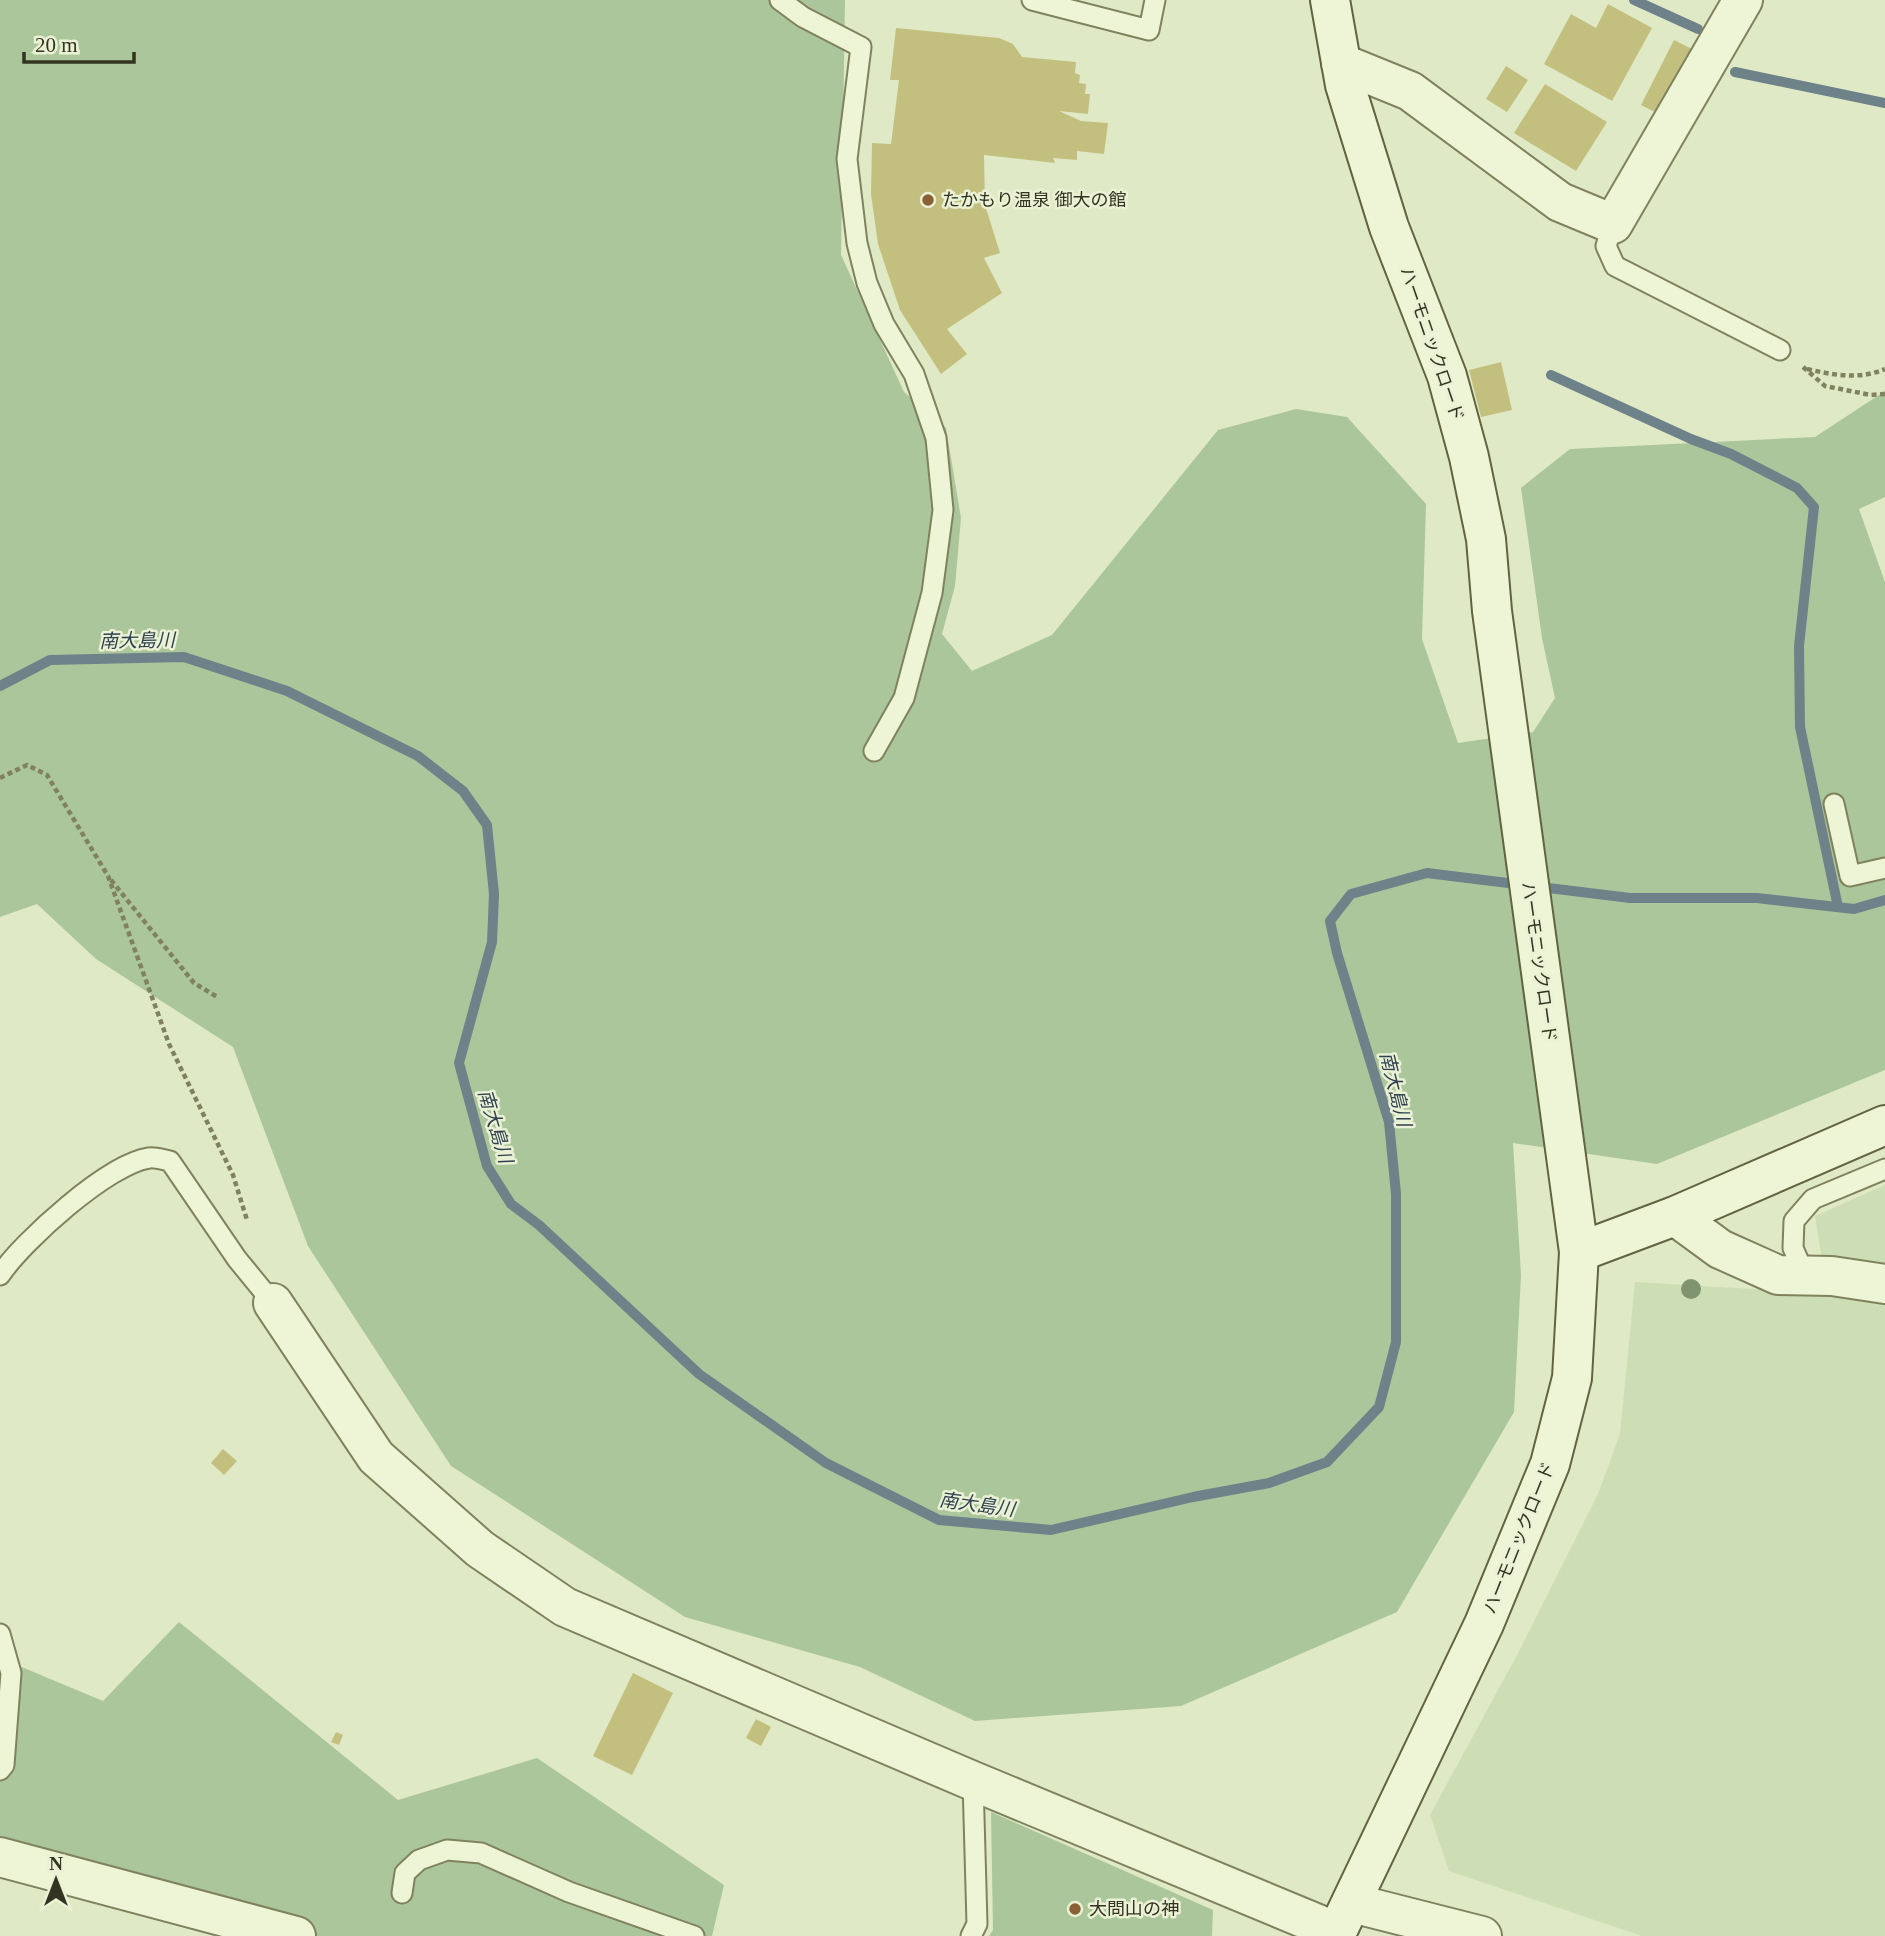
<svg xmlns="http://www.w3.org/2000/svg" width="1885" height="1936" viewBox="0 0 1885 1936" font-family="'Times New Roman','Noto Sans JP',serif">
  <style>
    .farmland { fill: #cedeb4 }
    .green { fill: #aac69a }
    .lines { fill: none; stroke-linecap: round; stroke-linejoin: round }
    .stream { stroke: #6e828a; stroke-width: 10 }
    .building { fill: #c3c07f }
    .lane-casing { stroke: #7f825d; stroke-width: 23 }
    .street-casing { stroke: #7f825d; stroke-width: 42 }
    .secondary-casing { stroke: #626440; stroke-width: 42 }
    .path { stroke: #7f825d; stroke-width: 4.5; stroke-dasharray: 5 3.5; stroke-linecap: butt }
    .lane { stroke: #eef5d7; stroke-width: 19 }
    .street { stroke: #eef5d7; stroke-width: 38 }
    .secondary { stroke: #eef5d7; stroke-width: 38 }
    .tree { fill: #7f946f }
    .poi-dot { fill: #8a6134; stroke: #eaf1d4; stroke-width: 2.5 }
    .labels { text-anchor: middle; stroke-width: 5; stroke-linejoin: round; paint-order: stroke }
    .poi-label { font-size: 18px; fill: #33341f; stroke: #eaf1d4; text-anchor: start }
    .street-label { font-size: 18px; fill: #33341f; stroke: #eaf1d4 }
    .water-label { font-size: 19px; font-style: italic; fill: #304252; stroke: #eaf1d4 }
  </style>
  <rect width="100%" height="100%" fill="#e0e9c5"/>
  <g class="farmland">
    <polygon points="1885,1185 1885,1274 1858,1270 1821,1254 1815,1216"/>
    <polygon points="1635,1282 1877,1296 1885,1300 1885,1936 1642,1936 1449,1871 1430,1815 1517,1655 1598,1494 1620,1434"/>
  </g>
  <g class="green">
    <polygon points="0,0 845,0 841,255 904,392 946,428 961,518 955,586 942,634 972,671 1052,635 1218,430 1296,409 1347,417 1426,504 1422,639 1458,743 1533,732 1555,698 1542,638 1521,488 1570,449 1815,437 1885,391 1885,497 1859,509 1885,582 1885,1070 1657,1164 1513,1143 1521,1275 1514,1412 1397,1612 1181,1706 975,1721 860,1667 685,1617 451,1466 308,1246 233,1047 96,959 37,904 0,917"/>
    <polygon points="179,1622 398,1800 537,1758 724,1885 712,1936 315,1936 0,1851 0,1658 103,1701"/>
    <polygon points="991,1812 1213,1910 1212,1936 989,1936 993,1930"/>
  </g>
  <g class="lines">
    <g class="stream">
      <polyline points="1634,0 1698,29"/>
      <polyline points="1735,72 1885,103"/>
      <polyline points="1551,375 1691,439 1731,454 1797,488 1814,507 1799,646 1800,727 1838,907"/>
      <polyline points="0,686 50,660 184,657 287,691 418,756 463,791 487,825 494,894 492,942 459,1063 487,1166 511,1204 539,1225 699,1374 826,1463 939,1520 1051,1530 1193,1497 1269,1483 1327,1462 1379,1407 1396,1342 1396,1194 1389,1122 1337,953 1330,921 1351,894 1427,873 1630,898 1757,898 1854,909 1885,900"/>
    </g>
  </g>
  <g class="building">
    <polygon points="1608,4 1652,28 1612,101 1544,64 1571,14 1596,28"/>
    <polygon points="896,28 999,38 1013,44 1022,57 1076,62 1075,73 1080,75 1079,83 1086,84 1085,94 1090,94 1088,114 1059,111 1081,121 1108,123 1104,154 1077,151 1077,160 1053,158 1055,163 984,155 985,205 1000,253 984,258 1002,293 947,329 967,354 941,374 900,310 878,244 871,194 872,143 891,144 899,80 890,80"/>
    <polygon points="1674,40 1696,51 1663,116 1641,105"/>
    <polygon points="1506,66 1528,80 1507,112 1486,99"/>
    <polygon points="1545,84 1607,122 1576,171 1514,133"/>
    <polygon points="1501,362 1512,410 1481,417 1469,370"/>
    <polygon points="223,1449 237,1461 224,1475 211,1463"/>
    <polygon points="633,1673 673,1693 632,1775 593,1756"/>
    <polygon points="756,1719 771,1727 761,1746 746,1738"/>
    <polygon points="336,1732 343,1735 339,1745 331,1742"/>
  </g>
  <g class="lines">
    <g class="lane-casing">
      <g id="lane">
        <polyline points="780,0 803,17 861,47 847,159 857,243 867,283 884,324 914,374 936,438 943,510 932,593 904,698 874,751"/>
        <polyline points="1032,0 1149,30 1155,0"/>
        <polyline points="1613,224 1606,246 1615,266 1780,350"/>
        <polyline points="1834,804 1850,876 1885,868"/>
        <path d="M0 1275C23 1241 108 1164 149 1158 155 1157 164 1160 170 1161L237 1259 273 1303"/>
        <polyline points="1811,1275 1800,1264 1793,1248 1794,1221 1813,1199 1885,1169"/>
        <polyline points="0,1634 11,1673 4,1765 0,1770"/>
        <polyline points="402,1893 405,1873 419,1860 447,1850 481,1853 569,1892 694,1936"/>
        <polyline points="971,1936 977,1924 973,1781"/>
      </g>
    </g>
    <g class="street-casing">
      <g id="street">
        <polyline points="1341,63 1410,91 1560,202 1613,224 1743,0"/>
        <polyline points="1675,1216 1720,1249 1778,1275 1832,1276 1885,1284"/>
        <polyline points="273,1303 376,1457 480,1549 565,1607 973,1781 1337,1932"/>
        <polyline points="0,1857 296,1936"/>
        <polyline points="1352,1903 1482,1936"/>
      </g>
    </g>
    <g class="secondary-casing">
      <g id="secondary">
        <polyline points="1330,0 1345,85 1389,227 1447,376 1469,457 1486,539 1492,611 1579,1252 1572,1378 1550,1464 1484,1624 1335,1936"/>
        <polyline points="1579,1252 1675,1216 1885,1125"/>
      </g>
    </g>
    <g class="path">
      <polyline points="1803,367 1825,386 1871,395 1885,394"/>
      <path d="M1807 369C1833 375 1859 380 1885 369"/>
      <polyline points="0,778 27,765 47,775 108,876 169,1044 233,1175 247,1220"/>
      <polyline points="111,880 194,983 219,998"/>
    </g>
    <use href="#lane" class="lane"/>
    <use href="#street" class="street"/>
    <use href="#secondary" class="secondary"/>
  </g>
  <circle class="tree" cx="1691" cy="1289" r="10"/>
  <g class="poi-dot">
    <circle cx="928" cy="200" r="7"/>
    <circle cx="1075" cy="1909" r="7"/>
  </g>
  <g class="labels">
    <g class="poi-label">
      <text x="942" y="206">たかもり温泉 御大の館</text>
      <text x="1089" y="1915">大問山の神</text>
    </g>
    <g class="street-label">
      <text transform="translate(1432 344) rotate(71)" y="6">ハーモニックロード</text>
      <text transform="translate(1539 962) rotate(82)" y="6">ハーモニックロード</text>
      <text transform="translate(1519 1538) rotate(-68)" y="6">ハーモニックロード</text>
    </g>
    <g class="water-label">
      <text transform="translate(137 640) rotate(-1)" y="7">南大島川</text>
      <text transform="translate(1396 1089) rotate(76)" y="7">南大島川</text>
      <text transform="translate(496 1126) rotate(73)" y="7">南大島川</text>
      <text transform="translate(977 1504) rotate(8)" y="7">南大島川</text>
    </g>
  </g>
  <g transform="translate(56 1880)" stroke="#eaf1d4" stroke-width="5" paint-order="stroke">
  <path d="M0-5L12 26L0 18L-12 26Z" fill="#33341f"/>
  <text y="-10" font-size="19" font-weight="bold" text-anchor="middle" fill="#33341f">N</text>
  </g>
  <path d="M24 52v10h110v-10" fill="none" stroke="#33341f" stroke-width="3.5"/>
  <text x="35" y="52" font-size="21" fill="#33341f" stroke="#eaf1d4" stroke-width="5" paint-order="stroke">20 m</text>
</svg>
